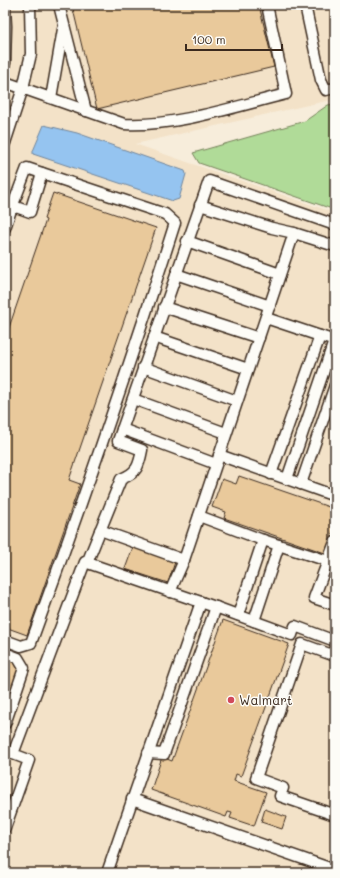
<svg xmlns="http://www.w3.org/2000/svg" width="340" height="878" viewBox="0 0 340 878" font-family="Mali,sans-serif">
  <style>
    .built { fill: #f3e2c8 }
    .green { fill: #b0db98; stroke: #76825b }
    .water { fill: #95c4f0; stroke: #71869c }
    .building { fill: #e9c99b; stroke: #3b2a1e }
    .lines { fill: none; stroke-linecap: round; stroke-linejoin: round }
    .minor-casing { stroke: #3b2a1e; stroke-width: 13 }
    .minor { stroke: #fdfcf7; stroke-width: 10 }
    .poi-dot { fill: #d1495b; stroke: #fdfcf7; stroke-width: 1.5 }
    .labels { text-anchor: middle; stroke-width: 3; stroke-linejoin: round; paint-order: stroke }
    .poi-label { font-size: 13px; fill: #3b2a1e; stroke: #fdfcf7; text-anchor: start }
  </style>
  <rect width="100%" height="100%" fill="#f7eddb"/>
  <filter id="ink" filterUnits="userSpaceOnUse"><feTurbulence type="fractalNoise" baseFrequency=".025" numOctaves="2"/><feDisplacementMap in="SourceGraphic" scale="8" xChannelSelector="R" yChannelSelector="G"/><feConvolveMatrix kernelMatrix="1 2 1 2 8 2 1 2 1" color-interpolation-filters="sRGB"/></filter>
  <g filter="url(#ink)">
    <polygon class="built" points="5,5 335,5 335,99 135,144 335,213 335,873 5,873"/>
    <polygon class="green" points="335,104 335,210 199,163 193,153 305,121 328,105"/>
    <polygon class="water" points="44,125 77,133 185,171 186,174 179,199 173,201 33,154 33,151"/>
    <g class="building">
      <polygon points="72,5 259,5 274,67 97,109"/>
      <polygon points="53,193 156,228 69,480 80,484 27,635 5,627 5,339 46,220 44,219"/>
      <polygon points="239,476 335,509 335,526 325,553 224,518 226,512 212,507 222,479 236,484"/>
      <polygon points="133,547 175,562 168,583 125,569"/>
      <polygon points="223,620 289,644 241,776 236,774 234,781 266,792 254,826 230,818 232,813 228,812 226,817 151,790 162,757 172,761"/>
      <polygon points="5,657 14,660 19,669 5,709"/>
      <polygon points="265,809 286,817 282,829 261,822"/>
    </g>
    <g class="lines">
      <g class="minor-casing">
        <g id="minor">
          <polyline points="59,5 86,111"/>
          <polyline points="305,5 321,80 326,90 335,88"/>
          <polyline points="5,8 6,26 5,63"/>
          <path d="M5 82 124 124C174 127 237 106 286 94L267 5"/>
          <polyline points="51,98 63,29"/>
          <polyline points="5,143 23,88 31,54 30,5"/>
          <polyline points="200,205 272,228 294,233"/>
          <path d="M5 208 11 210 27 168 165 214 175 223C130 364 82 504 31 643L21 646 5 640"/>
          <polyline points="5,228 11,210 16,207 30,212 42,173"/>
          <polyline points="187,241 280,274"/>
          <polyline points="176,274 270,306"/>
          <polyline points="164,307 259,338"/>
          <polyline points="266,318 335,341"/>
          <polyline points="154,337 248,369"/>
          <polyline points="143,367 237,401"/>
          <polyline points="133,399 226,433"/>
          <polyline points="122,429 216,464"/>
          <polyline points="219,455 335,496"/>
          <polyline points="271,474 320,336"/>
          <polyline points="287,479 334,341"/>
          <polyline points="301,484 335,385"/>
          <polyline points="199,516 260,539 328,561"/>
          <polyline points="100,530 184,560 170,592"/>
          <polyline points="335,542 314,598 335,605"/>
          <polyline points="184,560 294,233 335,246"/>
          <path d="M87 563 121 479C137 473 139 466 142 450L118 441 209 181 335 225"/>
          <polyline points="238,615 263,540"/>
          <polyline points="254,621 279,545"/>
          <polyline points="5,653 18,658 24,668 5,724"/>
          <polyline points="335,656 302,644 256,778 283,788 280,796 335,815"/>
          <polyline points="148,753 164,754 216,607"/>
          <polyline points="132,799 335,870"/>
          <polyline points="5,828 29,760 13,754 85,562 221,609 292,635 295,626 335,641"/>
          <polyline points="107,873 201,602"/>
        </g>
      </g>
      <use href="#minor" class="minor"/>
    </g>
  </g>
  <circle class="poi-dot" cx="231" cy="700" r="4"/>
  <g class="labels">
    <g class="poi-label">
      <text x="239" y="705">Walmart</text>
    </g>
  </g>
  <rect width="340" height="878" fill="none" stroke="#fdfcf7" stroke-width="20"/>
  <rect x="10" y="10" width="320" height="858" fill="none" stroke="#3b2a1e" stroke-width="1.5" filter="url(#ink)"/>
  <path d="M186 44v6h96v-6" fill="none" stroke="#3b2a1e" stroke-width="2"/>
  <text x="192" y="44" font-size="12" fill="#3b2a1e" stroke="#fdfcf7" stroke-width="3" paint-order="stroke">100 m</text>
</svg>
